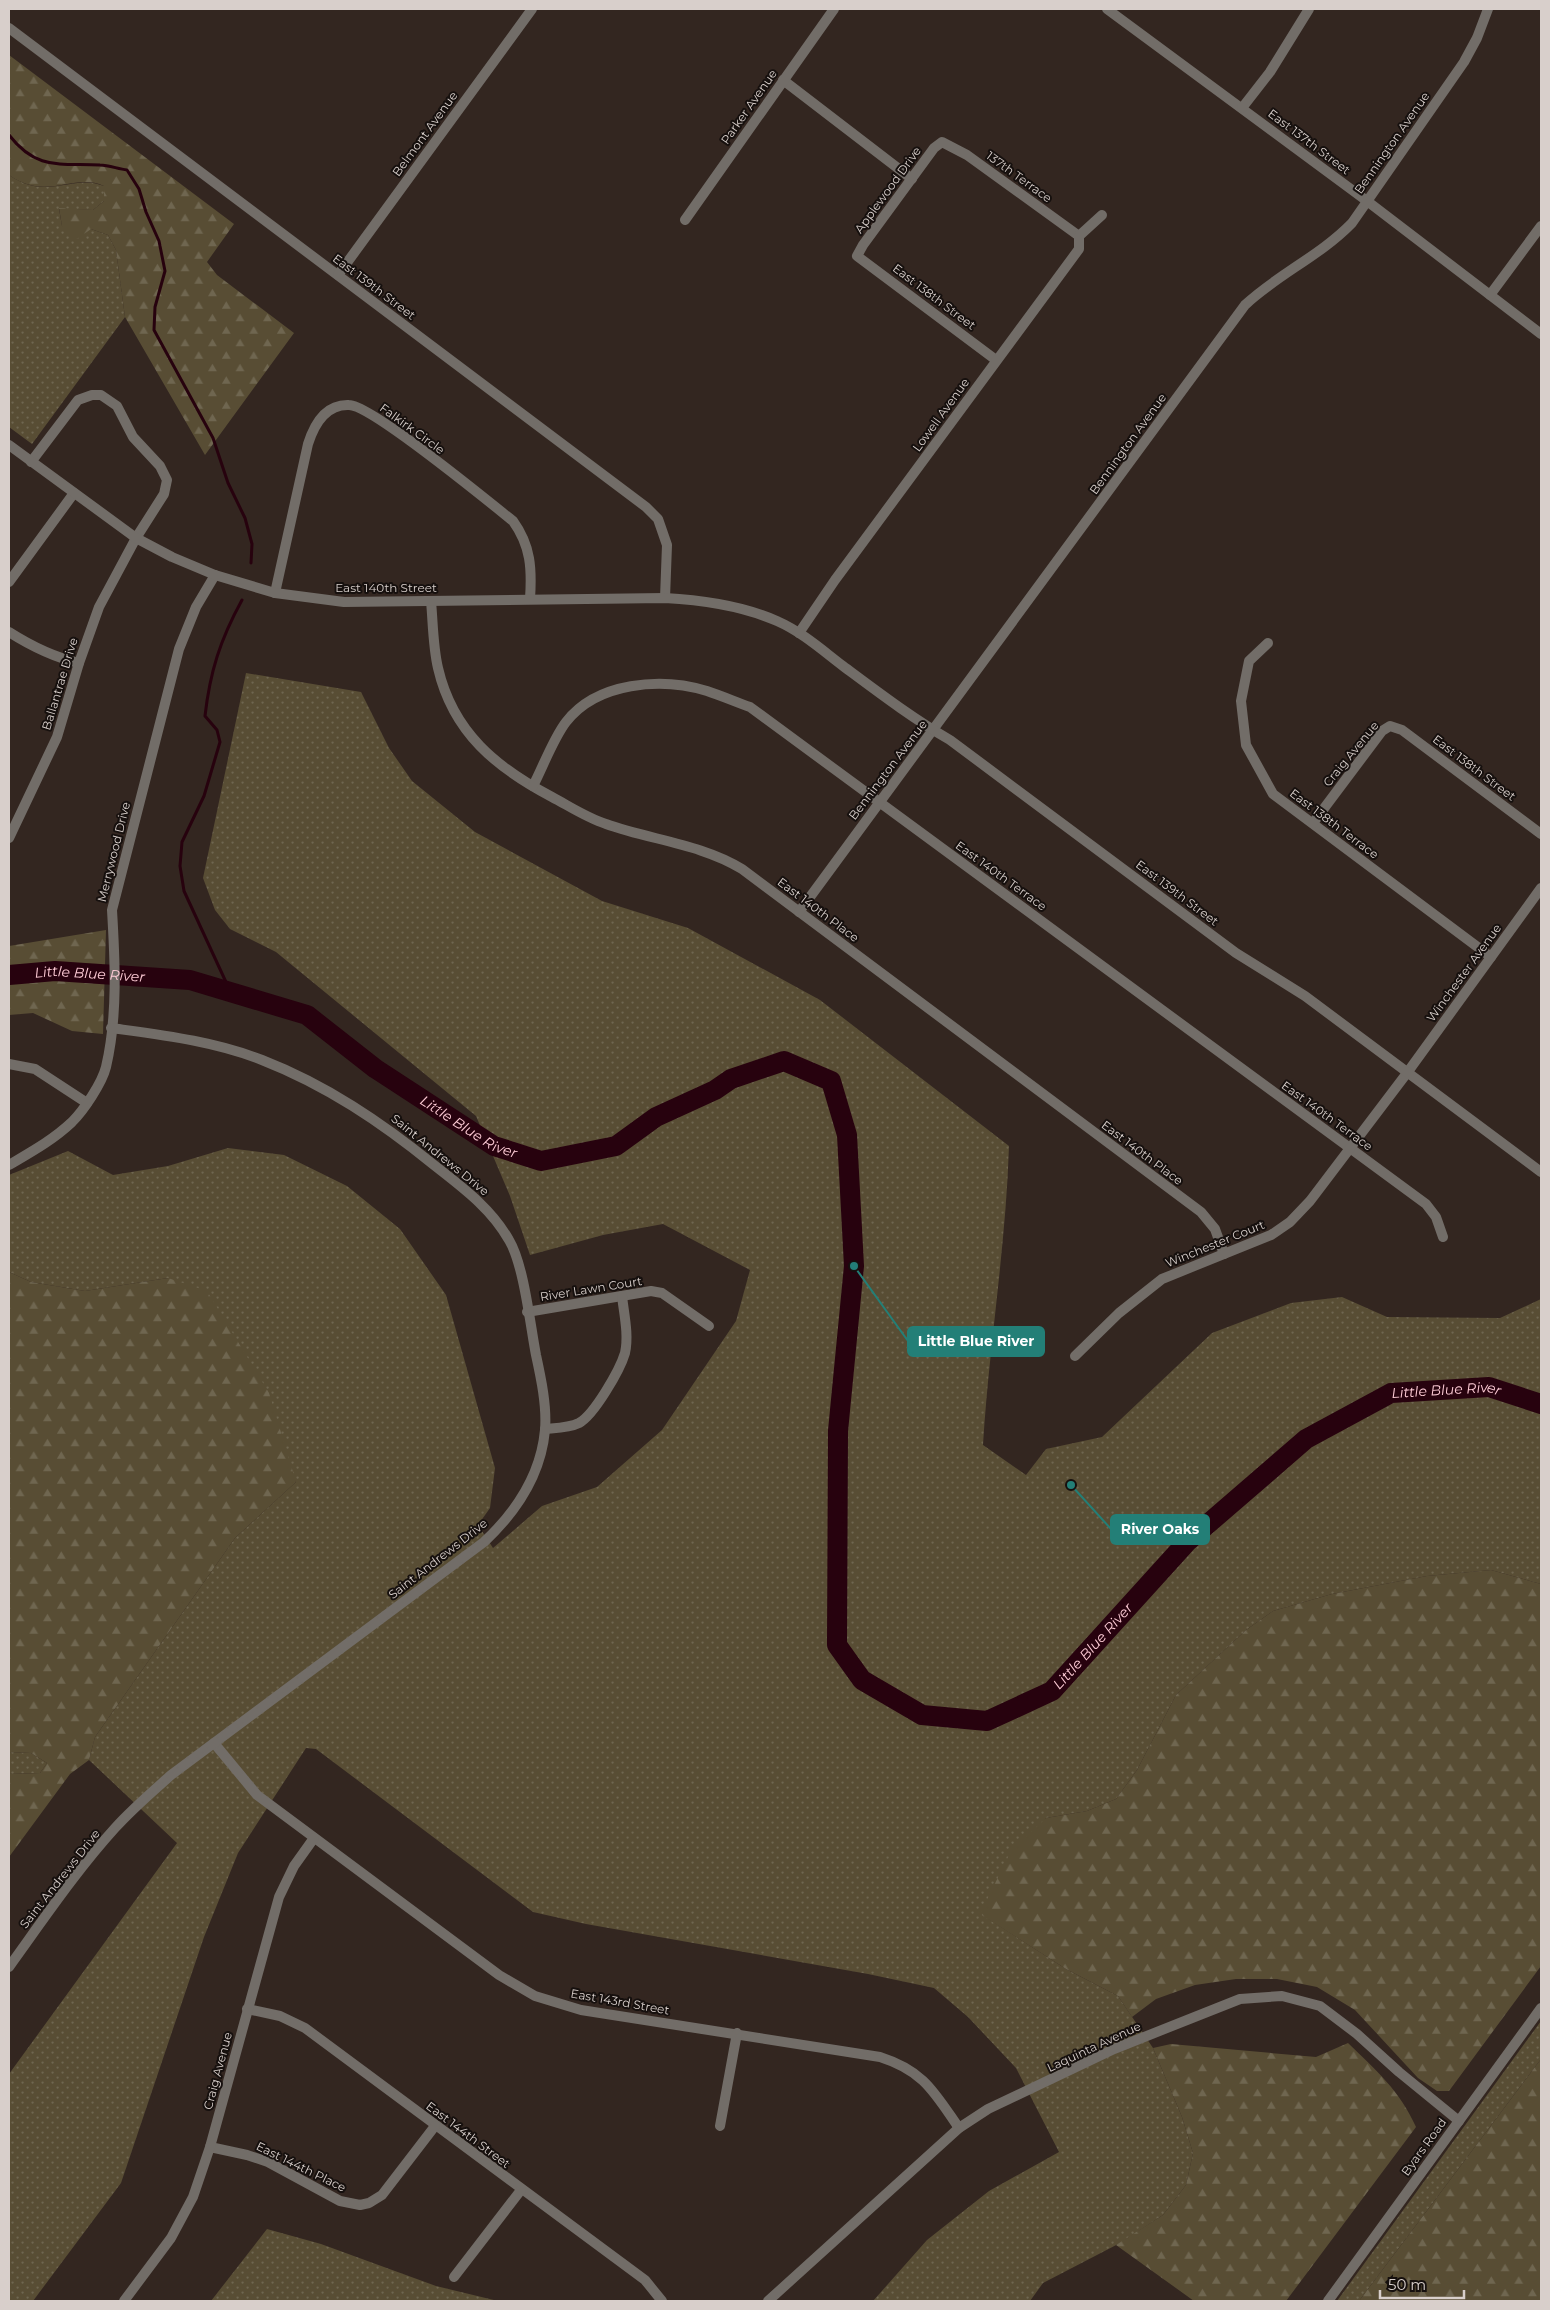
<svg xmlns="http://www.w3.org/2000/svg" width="1550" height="2310" viewBox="0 0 1550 2310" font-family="Montserrat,sans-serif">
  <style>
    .grass { fill: url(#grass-dots) }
    .forest { fill: url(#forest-firs) }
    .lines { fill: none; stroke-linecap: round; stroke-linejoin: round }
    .stream { stroke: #27020e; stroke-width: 3 }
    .river { stroke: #27020e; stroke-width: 20 }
    .minor { stroke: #726d68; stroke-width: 10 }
    .tertiary { stroke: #726d68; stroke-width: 10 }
    .labels { text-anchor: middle; stroke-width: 4; stroke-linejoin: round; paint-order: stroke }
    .street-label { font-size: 12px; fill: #d8cfcb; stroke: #16100e }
    .water-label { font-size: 14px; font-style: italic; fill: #ffcdd7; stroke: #16100e }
    .leader { fill: none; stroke: #237f77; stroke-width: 2 }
    .callout-dot { fill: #237f77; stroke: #16100e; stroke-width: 2 }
    .callout { fill: #237f77; stroke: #237f77; stroke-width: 2 }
    .callout-label { font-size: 14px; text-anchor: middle; font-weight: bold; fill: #fff }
  </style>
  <defs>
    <pattern id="grass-dots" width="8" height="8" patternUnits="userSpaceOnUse" patternTransform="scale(1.25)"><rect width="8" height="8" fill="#584d34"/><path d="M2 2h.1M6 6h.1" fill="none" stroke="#6f6650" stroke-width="1.8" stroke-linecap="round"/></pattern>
    <pattern id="forest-firs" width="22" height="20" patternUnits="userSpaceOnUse" patternTransform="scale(1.25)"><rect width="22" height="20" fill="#584d34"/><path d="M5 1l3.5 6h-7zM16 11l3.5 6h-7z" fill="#6f6650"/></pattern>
  </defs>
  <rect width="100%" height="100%" fill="#332620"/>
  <g class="grass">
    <path d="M9 175C48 202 72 173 104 186V201L93 210 59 209 62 226 91 229 108 235 116 250 125 317 32 444 9 427Z"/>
    <path d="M246 673 361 692 389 748 412 781 475 832 602 901 688 928 820 1000 1009 1146C1006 1246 989 1345 983 1445L1026 1475 1046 1449 1102 1437 1212 1333 1291 1303 1342 1297 1387 1317 1500 1318 1541 1299V1584L1491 1570 1427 1576 1332 1594 1273 1611 1246 1630 1176 1695 1137 1770 1116 1799 1087 1811 1046 1818 981 1914 1066 1969 1118 1996 1153 2048 1182 2117 1193 2153 1186 2185 1163 2215 1122 2242 1043 2283 1030 2301H873L927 2240 989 2191 1059 2152 1016 2068 968 2017 934 1988 868 1974 586 1924 533 1912 316 1749 306 1748 238 1853 204 1937 121 2183 33 2301H9V2074L177 1843 89 1760 95 1737 235 1538 296 1482 168 1278 85 1291 31 1282 9 1272V1175L68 1151 113 1175 168 1166 228 1148 284 1155 347 1186 400 1229 446 1295 495 1468 490 1508 478 1525 493 1548 542 1506 597 1487 662 1430 736 1321 750 1270 663 1224 603 1235 530 1255 510 1196 476 1116 276 952 230 929 215 910 203 878Z"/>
    <polygon points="9,1752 31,1753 47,1763 40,1773 9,1774"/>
    <polygon points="1541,2021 1541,2059 1359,2301 1337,2301"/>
    <polygon points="267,2229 321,2244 436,2286 498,2301 211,2301"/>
  </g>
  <g class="forest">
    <path d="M9 55 234 224 207 262 217 275 294 333 205 455 125 317 116 250 108 235 91 229 77 239 62 226 59 208 93 210 104 201V186C73 172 48 202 9 175Z"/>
    <polygon points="106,930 103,1034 72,1031 33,1013 9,1015 9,946"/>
    <polygon points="9,1272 31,1282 85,1291 168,1278 207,1291 269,1393 296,1482 235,1538 95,1737 89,1760 70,1774 9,1857 9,1774 40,1773 47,1763 31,1753 9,1752"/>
    <polygon points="1491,1570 1541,1584 1541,1966 1449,2091 1437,2091 1418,2078 1355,2010 1317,1987 1277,1979 1236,1979 1195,1985 1156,1999 1132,2017 1118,1996 1066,1969 980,1914 1011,1851 1046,1818 1087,1811 1116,1799 1137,1770 1176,1695 1246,1630 1273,1611 1332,1594 1427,1576"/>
    <path d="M1348 2043C1376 2070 1400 2091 1416 2127L1286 2301H1194L1116 2245 1163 2215 1186 2185 1193 2153 1182 2117 1153 2048 1171 2044 1316 2057Z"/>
    <polygon points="1541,2059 1541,2301 1359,2301"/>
  </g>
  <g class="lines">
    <g class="stream">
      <path d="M9 135C37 171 60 163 100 165 109 165 118 169 127 170L139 189 146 212 159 241 165 271 155 307 154 330 213 438 228 483 245 518 252 544 251 563"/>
      <path d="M231 993 184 891 180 866 182 842 204 796 220 742 217 730 205 716C210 672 220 640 242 600"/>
    </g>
    <path class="river" id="s1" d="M9 975 55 971 190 980 307 1015 376 1069 494 1146 541 1161 616 1146 656 1117 715 1090 731 1079 784 1061 831 1081 847 1135 854 1266 838 1431 837 1645 862 1680 922 1715 987 1721 1052 1691 1187 1542 1306 1439 1391 1393 1489 1387 1541 1404"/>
    <g class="minor">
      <polyline points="1107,9 1367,201 1541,334"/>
      <polyline points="9,28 646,507 658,519 667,545 665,598"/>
      <polyline points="783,80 912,179"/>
      <polyline points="1242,108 1270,72 1309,9"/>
      <polyline points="685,220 834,9"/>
      <polyline points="338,275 532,9"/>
      <polyline points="1490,295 1541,226"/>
      <polyline points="996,360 857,256 863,245 934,148 942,142 967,155 1079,236"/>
      <polyline points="9,582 74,493"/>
      <path d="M275 593 308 444C314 425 325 404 349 405 371 405 488 501 513 521 531 546 532 569 530 599"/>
      <path d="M431 601C433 623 433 647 438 668 453 733 497 768 552 797 569 806 587 818 606 824 651 840 701 844 742 869L1201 1212 1215 1229 1224 1254"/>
      <path d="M9 632C31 646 53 657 79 663"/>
      <polyline points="799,633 835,580 1079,249 1079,236 1102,215"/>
      <polyline points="1268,643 1249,661 1241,701 1246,745 1273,794 1491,957"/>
      <path d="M533 786C543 767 553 739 566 722 597 682 661 677 707 691 722 696 736 702 750 707L1426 1204 1436 1217 1443 1237"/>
      <polyline points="1313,823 1382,731 1390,726 1402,730 1541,834"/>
      <polyline points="9,838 57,737 79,663 99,607 136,538 164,494 167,480 160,466 133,437 117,406 101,395 92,395 78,400 31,462"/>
      <path d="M799 912 1245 305C1278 274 1320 256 1352 223L1464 62 1477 38 1488 9"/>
      <polyline points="9,1064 35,1069 87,1103"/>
      <path d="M9 1165C31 1152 53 1140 72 1122 84 1110 102 1083 106 1067 118 1016 115 960 112 910L179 649 196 607 215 575"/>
      <polyline points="527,1312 651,1291 662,1293 709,1326"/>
      <polyline points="1075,1356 1119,1313 1162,1279 1271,1235 1290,1222 1310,1201 1407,1073 1541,888"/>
      <path d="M545 1429C556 1428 569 1428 579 1423 594 1415 620 1370 625 1353 629 1335 624 1314 622 1296"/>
      <path d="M214 1743 257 1795 499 1975 535 1996 581 2010 880 2057C924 2071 934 2092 959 2128"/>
      <path d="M9 1967C43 1920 76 1871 115 1828 132 1809 152 1792 171 1775L484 1542C516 1512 541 1474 545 1430 547 1406 541 1378 536 1355 530 1324 524 1265 509 1240 491 1208 462 1187 434 1165 381 1122 326 1085 262 1060 214 1041 162 1035 111 1028"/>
      <polyline points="247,2009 280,2016 305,2028 645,2280 662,2301"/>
      <polyline points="720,2126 737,2033"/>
      <polyline points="210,2147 247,2155 268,2162 340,2201 360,2205 369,2203 382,2195 435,2126"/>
      <polyline points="454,2277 521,2190"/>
      <polyline points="124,2301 171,2238 193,2197 210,2147 279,1897 294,1866 314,1838"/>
      <polyline points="768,2301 959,2128 988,2109 1114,2049 1240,1999 1282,1996 1320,2006 1357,2034 1399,2072 1459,2121"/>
    </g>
    <g class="tertiary">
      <path d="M9 445 136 538 172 557 215 575 275 593 344 602 665 598C702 600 743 606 777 621 802 632 822 650 843 666 878 692 912 718 950 740L1236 953 1305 996 1541 1172"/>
      <polyline points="1328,2301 1541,2008"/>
    </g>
  </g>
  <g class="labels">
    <g class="street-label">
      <text transform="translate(749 107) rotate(-55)" y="4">Parker Avenue</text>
      <text transform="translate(425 134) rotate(-54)" y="4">Belmont Avenue</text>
      <text transform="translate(1309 142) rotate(37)" y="4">East 137th Street</text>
      <text transform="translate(1392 143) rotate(-55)" y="4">Bennington Avenue</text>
      <text transform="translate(1019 177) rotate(36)" y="4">137th Terrace</text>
      <text transform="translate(888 190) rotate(-54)" y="4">Applewood Drive</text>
      <text transform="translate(374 287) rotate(37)" y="4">East 139th Street</text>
      <text transform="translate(934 297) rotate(37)" y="4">East 138th Street</text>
      <text transform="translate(941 415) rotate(-54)" y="4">Lowell Avenue</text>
      <text transform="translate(412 429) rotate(36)" y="4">Falkirk Circle</text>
      <text transform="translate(1128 444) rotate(-54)" y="4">Bennington Avenue</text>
      <text x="386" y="592">East 140th Street</text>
      <text transform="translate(60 684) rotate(-73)" y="4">Ballantrae Drive</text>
      <text transform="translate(1351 754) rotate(-51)" y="4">Craig Avenue</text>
      <text transform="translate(1474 768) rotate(37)" y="4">East 138th Street</text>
      <text transform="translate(888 770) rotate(-53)" y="4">Bennington Avenue</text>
      <text transform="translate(1334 824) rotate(37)" y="4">East 138th Terrace</text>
      <text transform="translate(114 852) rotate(-76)" y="4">Merrywood Drive</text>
      <text transform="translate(1001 876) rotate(36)" y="4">East 140th Terrace</text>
      <text transform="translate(1177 893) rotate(37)" y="4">East 139th Street</text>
      <text transform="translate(818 910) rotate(37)" y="4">East 140th Place</text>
      <text transform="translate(1464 973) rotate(-54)" y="4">Winchester Avenue</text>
      <text transform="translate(1327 1116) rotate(36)" y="4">East 140th Terrace</text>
      <text transform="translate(1142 1153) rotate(37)" y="4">East 140th Place</text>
      <text transform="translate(440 1155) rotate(39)" y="4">Saint Andrews Drive</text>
      <text transform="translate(1215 1244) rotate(-22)" y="4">Winchester Court</text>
      <text transform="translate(591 1289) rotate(-9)" y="4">River Lawn Court</text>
      <text transform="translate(438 1559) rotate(-38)" y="4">Saint Andrews Drive</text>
      <text transform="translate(60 1879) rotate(-52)" y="4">Saint Andrews Drive</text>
      <text transform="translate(620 2002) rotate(10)" y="4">East 143rd Street</text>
      <text transform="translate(1094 2047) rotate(-25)" y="4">Laquinta Avenue</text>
      <text transform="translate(218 2071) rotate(-75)" y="4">Craig Avenue</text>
      <text transform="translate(468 2135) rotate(37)" y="4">East 144th Street</text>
      <text transform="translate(1424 2147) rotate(-54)" y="4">Byars Road</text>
      <text transform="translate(301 2167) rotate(26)" y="4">East 144th Place</text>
    </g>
    <g class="water-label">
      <text dy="5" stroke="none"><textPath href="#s1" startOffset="81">Little Blue River</textPath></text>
      <text dy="5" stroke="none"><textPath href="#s1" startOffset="501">Little Blue River</textPath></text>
      <text dy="5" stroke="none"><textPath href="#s1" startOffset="2226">Little Blue River</textPath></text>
      <text dy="5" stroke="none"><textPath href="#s1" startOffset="1776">Little Blue River</textPath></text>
    </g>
  </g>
  <path class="leader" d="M854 1266L908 1341M1071 1485L1111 1529"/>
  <g class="callout-dot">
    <circle cx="854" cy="1266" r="5"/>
    <circle cx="1071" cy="1485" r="5"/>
  </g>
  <g class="callout">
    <rect x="908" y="1327" width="136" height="29" rx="5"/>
    <rect x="1111" y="1515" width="98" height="29" rx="5"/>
  </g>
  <g class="callout-label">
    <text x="976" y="1346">Little Blue River</text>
    <text x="1160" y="1534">River Oaks</text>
  </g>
  <rect width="1550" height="2310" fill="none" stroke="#d8cfcb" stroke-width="20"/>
  <path d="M1380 2290v8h84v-8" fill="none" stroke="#d8cfcb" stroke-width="2.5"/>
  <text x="1388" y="2290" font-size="15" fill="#d8cfcb" stroke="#16100e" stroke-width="4" paint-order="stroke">50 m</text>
</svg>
